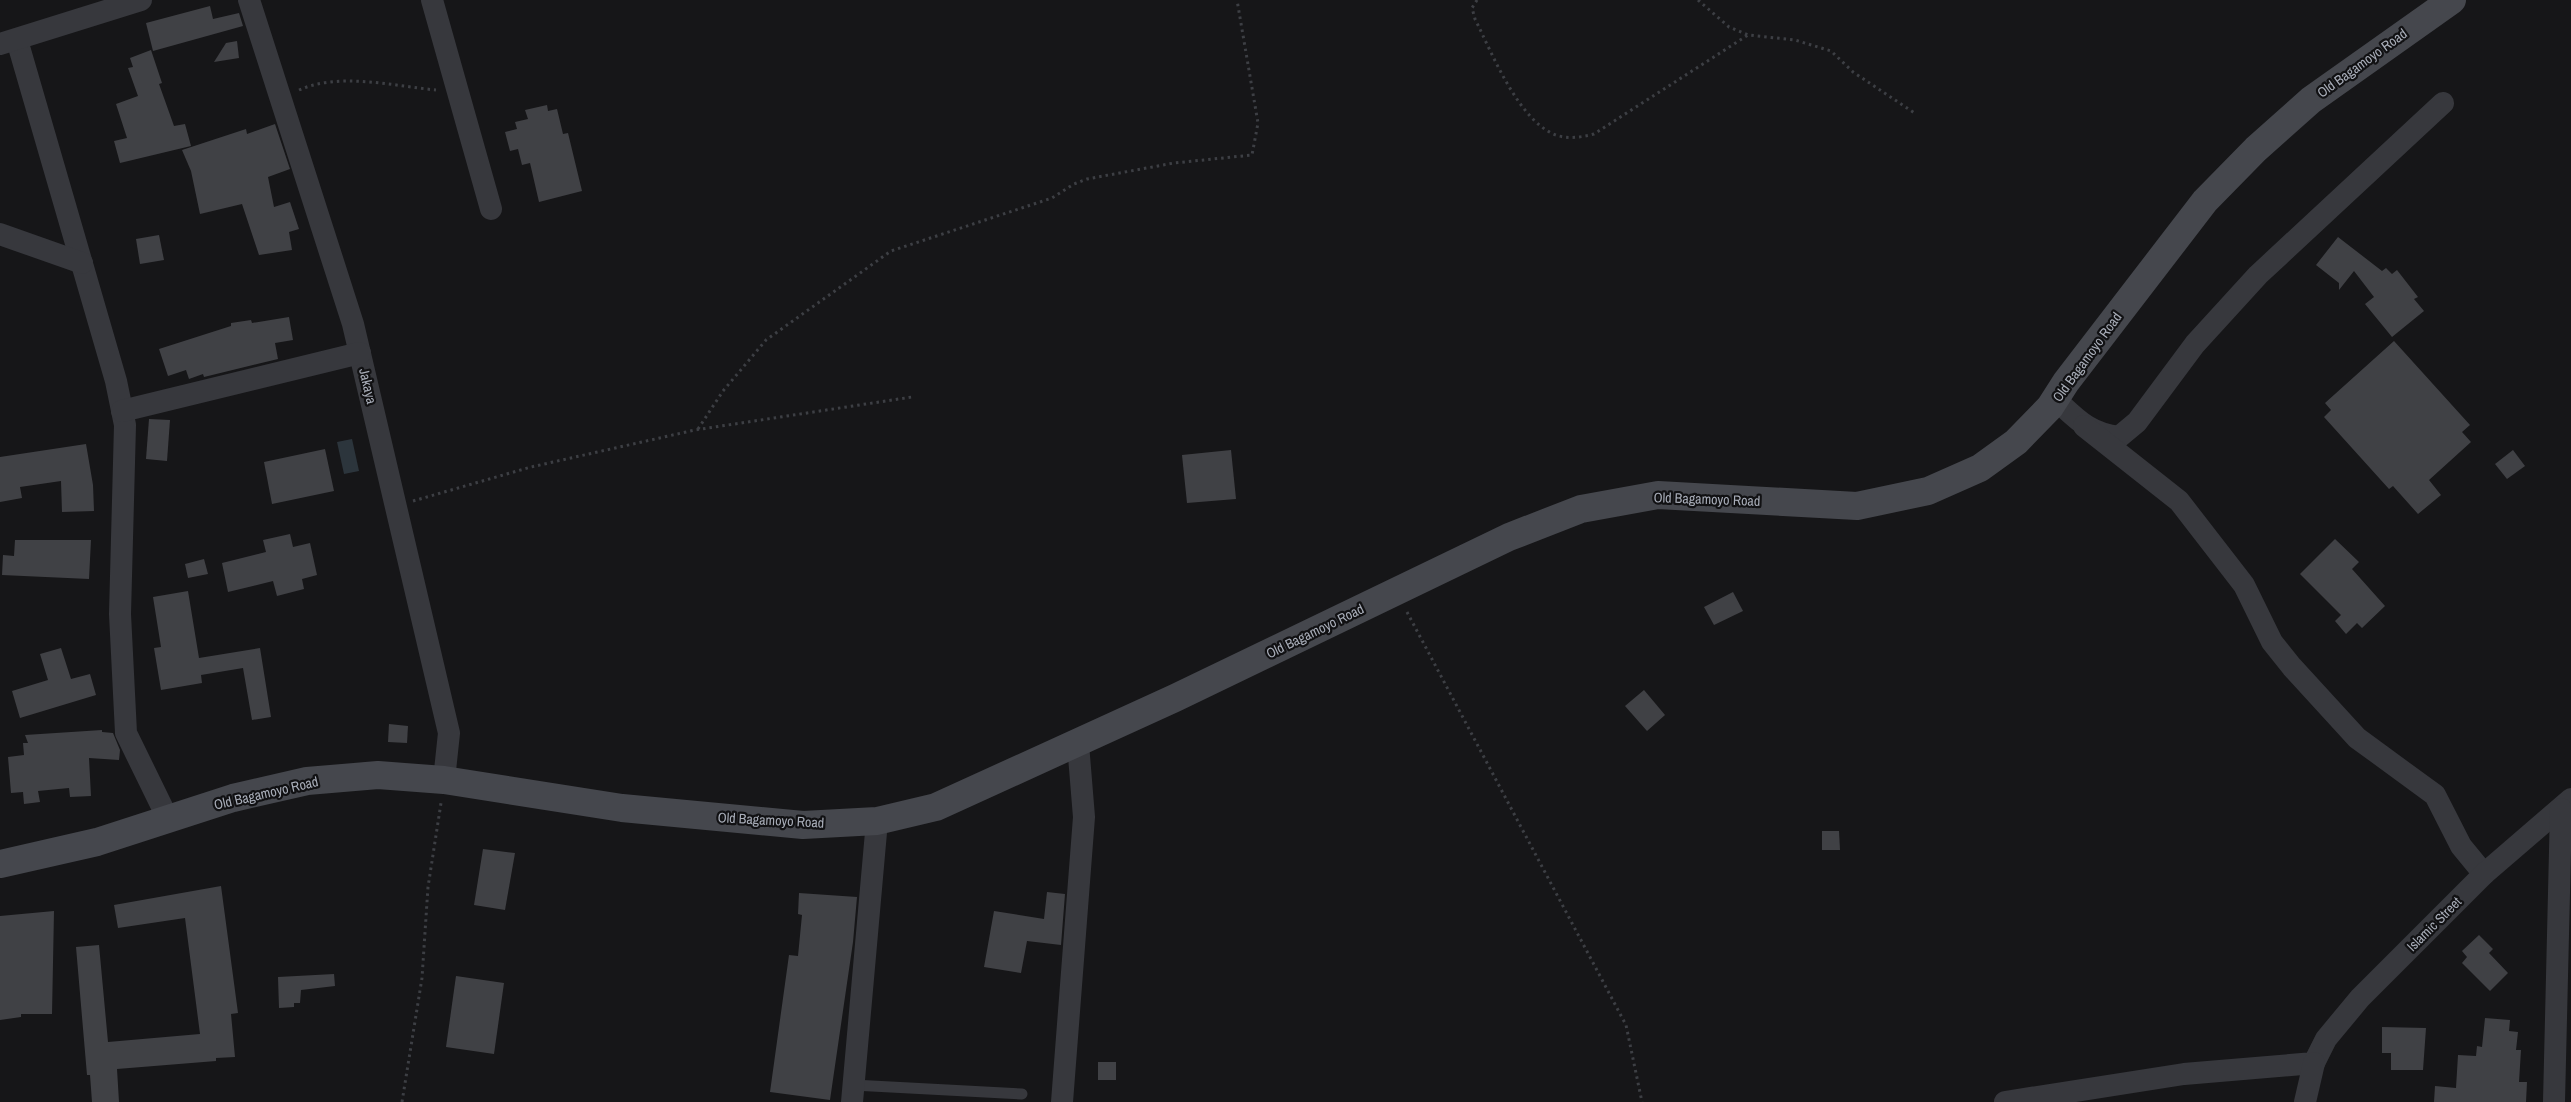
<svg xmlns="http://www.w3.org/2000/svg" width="2571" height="1102" viewBox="0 0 2571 1102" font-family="'Archivo Narrow',sans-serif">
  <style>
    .water { fill: #2c353c }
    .building { fill: #404145 }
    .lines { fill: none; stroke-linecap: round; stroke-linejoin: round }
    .path { stroke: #3d3f44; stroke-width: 3; stroke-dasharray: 2.5 4; stroke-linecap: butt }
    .lane { stroke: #37383d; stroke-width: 11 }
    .street { stroke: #37383d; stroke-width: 22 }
    .secondary { stroke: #45474d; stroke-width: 28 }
    .labels { text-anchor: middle; stroke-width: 4.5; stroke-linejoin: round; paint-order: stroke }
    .street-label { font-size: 14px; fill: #a8adb8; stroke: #111113 }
  </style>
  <rect width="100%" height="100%" fill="#161618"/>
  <polygon class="water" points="352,439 359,471 344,474 337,442"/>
  <g class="building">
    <polygon points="210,6 213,19 239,13 243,26 153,51 146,23"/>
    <polygon points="237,41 239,58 214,62 226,43"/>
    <polygon points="151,50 162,83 159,84 174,126 185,124 191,146 120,163 114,141 127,138 116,104 138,96 128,68 133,67 130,58"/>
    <polygon points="547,105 548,111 557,109 563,134 568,133 582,191 539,202 530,163 522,165 518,149 510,151 505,132 517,129 515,122 528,119 525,110"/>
    <polygon points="275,124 290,169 268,177 274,207 290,202 299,229 289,232 292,250 259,255 242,204 200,214 191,171 182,150 246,129 247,134"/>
    <polygon points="159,235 164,260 140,264 136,239"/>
    <polygon points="2338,237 2382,271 2386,268 2392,274 2397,270 2418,297 2414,299 2424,311 2392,337 2365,304 2374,297 2354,271 2339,290 2339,283 2316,265"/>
    <polygon points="289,317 293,340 275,343 278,359 204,377 203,374 189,379 186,370 168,376 159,349 231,326 231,323 251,320 252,323"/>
    <polygon points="2394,341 2470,425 2462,432 2471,442 2429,480 2441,495 2418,514 2393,486 2389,489 2324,417 2331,410 2325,403"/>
    <polygon points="149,419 170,420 167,461 146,459"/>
    <polygon points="86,444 93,485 94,511 62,512 61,481 20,487 22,498 0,502 0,457"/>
    <polygon points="325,449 334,491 272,504 264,462"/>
    <polygon points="1231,450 1236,499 1187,503 1182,455"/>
    <polygon points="2513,450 2525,466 2507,479 2495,464"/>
    <polygon points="290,534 293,547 310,543 317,575 302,579 304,589 277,596 273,581 228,592 222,563 266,552 263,540"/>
    <polygon points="2335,539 2359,562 2352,569 2385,606 2362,628 2357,623 2346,634 2335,621 2341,615 2300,574"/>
    <polygon points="15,540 91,540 89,579 2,575 3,555 14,556"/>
    <polygon points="204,559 208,574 188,578 185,564"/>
    <polygon points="188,591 199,658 260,648 271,717 252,720 243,668 201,675 202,683 161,690 154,648 161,647 153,597"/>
    <polygon points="1733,592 1743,611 1714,625 1704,607"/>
    <polygon points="61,648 71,679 90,674 96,695 20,718 12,691 48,680 40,654"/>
    <polygon points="1644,690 1665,715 1647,731 1625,706"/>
    <polygon points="389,724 408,726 407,743 388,742"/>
    <polygon points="102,730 102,732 113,733 120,750 119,760 89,758 91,796 70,797 69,788 38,791 40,802 24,804 23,792 11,793 8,757 24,755 23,743 28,743 25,735"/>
    <polygon points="1822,831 1839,831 1840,850 1822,850"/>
    <polygon points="483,849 515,853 505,910 474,905"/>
    <polygon points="221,886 238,1013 231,1014 235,1057 216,1058 216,1061 117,1069 119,1102 92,1102 90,1075 87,1075 76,947 99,945 108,1042 200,1034 185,918 118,928 114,905"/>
    <polygon points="1047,892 1065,894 1061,945 1027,941 1021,973 984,967 994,911 1044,919"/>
    <polygon points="799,893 857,897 853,942 830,1100 770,1092 789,955 798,956 802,915 798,914"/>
    <polygon points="54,911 52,1014 21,1014 21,1017 0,1020 0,916"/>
    <polygon points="2479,935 2493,949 2489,953 2508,973 2490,991 2462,963 2467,957 2462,951"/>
    <polygon points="334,974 335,986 301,990 300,1003 294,1003 294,1007 279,1008 278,977"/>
    <polygon points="456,976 504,983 494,1054 446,1047"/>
    <polygon points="2485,1018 2510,1020 2509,1031 2518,1032 2516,1050 2521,1050 2519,1082 2527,1082 2526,1102 2434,1102 2435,1086 2456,1088 2458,1055 2476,1056 2477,1046 2482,1047"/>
    <polygon points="2382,1027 2426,1028 2423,1070 2391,1070 2391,1053 2382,1053"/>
    <rect x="1098" y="1062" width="18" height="18"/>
  </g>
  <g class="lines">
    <g class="path">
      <path d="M1477 0 1472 8 1475 19C1492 53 1520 125 1559 136 1571 139 1582 137 1594 134L1748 35"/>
      <polyline points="1698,0 1729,27 1748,35 1795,40 1831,51 1853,72 1916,114"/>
      <path d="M299 90C340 72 393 86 436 90"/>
      <polyline points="698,429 723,391 766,340 891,251 1052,198 1074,184 1087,179 1174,163 1252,155 1258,123 1237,0"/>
      <polyline points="413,501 531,467 695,430 912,397"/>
      <polyline points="1407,612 1626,1025 1642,1102"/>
      <polyline points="402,1102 422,978 428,887 441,803"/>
    </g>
    <polyline class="lane" points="853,1085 1022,1094"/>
    <g class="street">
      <polyline points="249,0 353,324 449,733 444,780"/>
      <polyline points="432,0 491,209"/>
      <polyline points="17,40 116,381 125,425 120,614 126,733 168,819"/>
      <polyline points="0,44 141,0"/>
      <polyline points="0,234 82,263"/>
      <path d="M2055 399C2077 419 2088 433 2119 437L2137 422 2195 344 2258 275 2443 103"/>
      <polyline points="122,411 360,353"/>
      <polyline points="2084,426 2179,501 2244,585 2272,642 2292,667 2357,738 2435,795 2461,846 2484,874"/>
      <polyline points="852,1102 877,821"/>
      <polyline points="1062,1102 1084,817 1078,744"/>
      <polyline points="2005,1102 2184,1074 2314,1063 2326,1039 2360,998 2484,874 2571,799"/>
      <polyline points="2305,1102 2314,1063"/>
      <polyline points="2554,1102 2561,809"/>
    </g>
    <polyline class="secondary" points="0,864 97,842 233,798 307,781 378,775 444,780 622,808 803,825 877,821 936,807 1175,698 1509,537 1581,509 1658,495 1857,506 1928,491 1980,468 2016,442 2050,407 2066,382 2205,201 2256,149 2311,100 2452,0"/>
  </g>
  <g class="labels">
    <g class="street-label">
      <text transform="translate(2362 63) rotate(-36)" y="5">Old Bagamoyo Road</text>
      <text transform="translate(2087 357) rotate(-54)" y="5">Old Bagamoyo Road</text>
      <text transform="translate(368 386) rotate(77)" y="5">Jakaya</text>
      <text transform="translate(1707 499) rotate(2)" y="5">Old Bagamoyo Road</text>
      <text transform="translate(1315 631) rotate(-26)" y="5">Old Bagamoyo Road</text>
      <text transform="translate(266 793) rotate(-13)" y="5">Old Bagamoyo Road</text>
      <text transform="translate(771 820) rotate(3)" y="5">Old Bagamoyo Road</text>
      <text transform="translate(2434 924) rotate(-45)" y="5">Islamic Street</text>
    </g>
  </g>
</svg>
